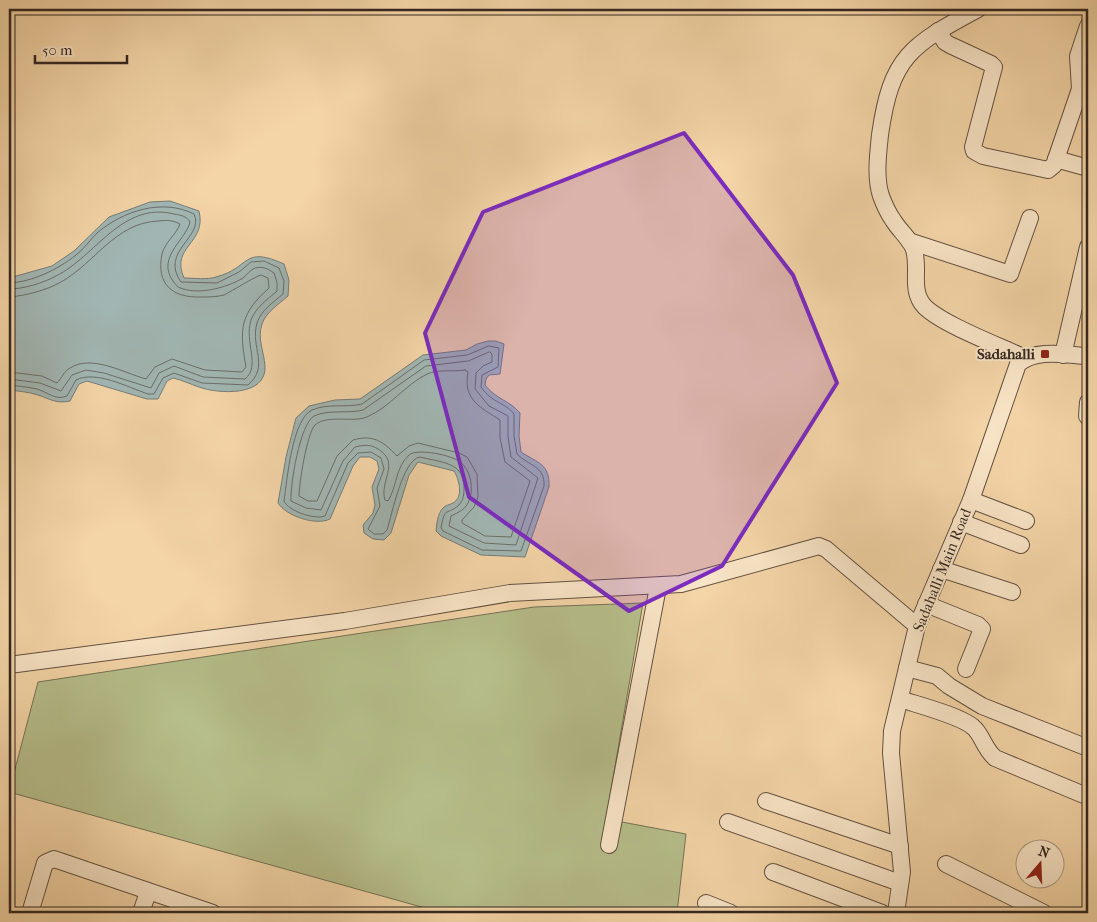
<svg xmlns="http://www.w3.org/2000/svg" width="1097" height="922" viewBox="0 0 1097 922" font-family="'IM FELL French Canon',serif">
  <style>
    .green { fill: #b6be8b; stroke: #747256 }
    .water { fill: #a1b6b3; stroke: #757d79 }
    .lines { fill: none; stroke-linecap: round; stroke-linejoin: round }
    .shore { stroke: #6a6e6a; stroke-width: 1 }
    .minor-casing { stroke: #635242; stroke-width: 18 }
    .minor { stroke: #f8e4c6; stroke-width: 16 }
    .marked { fill: #7b2cbf; fill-opacity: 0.2; stroke: #7b2cbf; stroke-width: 4; stroke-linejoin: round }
    .poi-dot { fill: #8f2418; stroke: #f8e4c6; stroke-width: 2 }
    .labels { text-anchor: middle; stroke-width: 4; stroke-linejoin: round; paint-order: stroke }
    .poi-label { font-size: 15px; font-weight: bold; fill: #332721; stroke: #f8e4c6; text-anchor: end }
    .street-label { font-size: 15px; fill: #332721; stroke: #f8e4c6 }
  </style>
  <rect width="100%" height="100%" fill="#f4d5a7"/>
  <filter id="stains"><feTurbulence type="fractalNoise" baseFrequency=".004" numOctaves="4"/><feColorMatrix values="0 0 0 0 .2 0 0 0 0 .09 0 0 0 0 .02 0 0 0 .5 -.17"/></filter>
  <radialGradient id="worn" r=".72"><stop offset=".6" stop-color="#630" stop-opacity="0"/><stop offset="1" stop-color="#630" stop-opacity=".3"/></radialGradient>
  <polygon class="green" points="643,603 606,819 686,834 677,913 443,913 9,792 38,682 534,607"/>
  <g class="water">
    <path d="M170 201 199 211C207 244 170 246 184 278 194 278 207 280 216 277 251 268 242 245 284 264L289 280 288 296C279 304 266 312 262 324 257 339 264 351 265 366 267 397 218 394 199 387 190 384 182 380 173 378L167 381 158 399H147L87 381 79 384 70 401C56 404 50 399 38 395 29 392 18 391 9 390V278L52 266 74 251 109 217 150 202Z"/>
    <path d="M488 341H496L504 344 500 374 489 375 486 379 485 385C497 400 509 400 520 413L519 436 521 452C538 463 550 464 549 487L525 557 481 555 441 536 436 531C437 523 437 515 443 508 446 505 449 505 453 503 464 497 459 479 454 471L418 462 409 475 391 533 384 540 373 539 364 533 363 525 373 513 375 505 372 487 379 469 377 461 370 457H360L353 466 330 519C316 526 286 516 278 503L286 457 296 418 309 406 335 400 360 399 423 355 466 350 477 344Z"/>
  </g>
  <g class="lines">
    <g class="shore">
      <path d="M9 283C32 282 57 270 76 255 84 249 90 240 97 233 123 211 162 198 194 214 205 237 159 251 181 282L217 283 239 272 251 262 264 261 279 268 284 281 283 294C274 302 261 310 257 323 250 348 270 366 248 385L202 383 174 373 163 378 154 394H148C127 387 96 370 76 380L67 396C55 401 48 392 37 389 28 387 18 386 9 385"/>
      <path d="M9 289C24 289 43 283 56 276 95 257 122 201 174 214 180 215 187 216 190 222 186 241 151 260 178 287 197 296 226 288 243 278 247 275 250 270 255 268 263 266 268 269 274 273L277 282V291C267 300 256 307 251 320 244 342 261 366 245 379L203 377 174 366 159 373 151 388 104 373 86 370 72 375 61 391 40 383 9 379"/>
      <path d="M9 297C25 296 47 290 61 282 95 263 115 223 158 221 166 220 173 220 180 224 176 235 165 242 162 254 156 284 172 298 201 297 208 297 216 297 224 295 232 291 256 276 261 275L268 278 269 288C240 314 239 329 246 367L242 372 205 370 172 359 155 367 146 379C124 373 92 354 70 368 64 371 62 378 57 383L42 376 9 372"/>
      <path d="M489 346 499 348 498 367 482 375 481 387C493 404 505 402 514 414V436L517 454C529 466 545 466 544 486L521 551 482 550 443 531 441 528C445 505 447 516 459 505 464 499 464 494 464 486 464 462 439 462 420 457 403 459 392 514 387 530L383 534H374L368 529 380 506 377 488 384 469 381 458 371 452 358 453 348 463 325 516C315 520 288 511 284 501 287 481 292 419 312 410 328 403 345 408 362 404L424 360 467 355Z"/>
      <path d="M490 352 492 354V362L483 366 476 373 475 389 489 406 508 416V437L511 457 538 478 516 545 484 543 449 526 451 516C459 512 465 510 469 501 474 490 471 469 460 462 452 455 417 448 409 455 395 468 397 487 388 501L385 500C379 481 401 463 378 449 371 444 363 445 355 447L343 461 321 510 306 508 291 501C290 485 300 424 314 416 329 409 348 414 363 410L426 366 468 361Z"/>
      <path d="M465 370 468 372C463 400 480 407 500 420V438L505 462 530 481 511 537 485 536 462 523V520L474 507 478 497 477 474 467 457 459 453 418 443 409 446 397 456C384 442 373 434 353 440L337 456 317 501H308L299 496C299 484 307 433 315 425 328 414 352 423 367 417 390 407 405 385 427 374 438 369 453 372 465 370Z"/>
    </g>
    <g class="minor-casing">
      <g id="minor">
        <path d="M978 9C911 45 891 56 880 135 878 154 875 178 881 196 884 204 888 213 893 220 899 230 908 237 913 247 921 266 909 289 924 306 941 324 1000 346 1025 358"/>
        <polyline points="938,31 945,42 950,45 991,64 994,67 973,147 974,151 983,156 1048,170 1054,165 1080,89 1078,56 1088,26"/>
        <polyline points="1056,159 1088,168"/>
        <polyline points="909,241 1010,274 1030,218"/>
        <polyline points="1063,355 1088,247"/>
        <polyline points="1087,416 1088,402"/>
        <polyline points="971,500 1026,521"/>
        <polyline points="961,522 1021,545"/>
        <polyline points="941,569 1012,592"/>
        <polyline points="926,604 978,625 982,629 966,669"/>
        <polyline points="9,665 345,621 510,593 681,584 819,546 826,549 917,626"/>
        <polyline points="907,668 937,676 949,686 982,706 1088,748"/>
        <path d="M900 699C918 705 961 716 973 727 982 734 983 747 995 758L1084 795"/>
        <polyline points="766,801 900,846"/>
        <polyline points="728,822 900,883"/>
        <polyline points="609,845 658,587"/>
        <polyline points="946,864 1044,913"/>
        <polyline points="773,872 882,913"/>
        <polyline points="706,903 731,913"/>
        <polyline points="30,913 45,863 54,859 213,913"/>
        <polyline points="141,913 148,892"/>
        <path d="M896 913 902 872 891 753 892 731 917 626 971 500 1018 364C1036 348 1066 355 1088 356"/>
      </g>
    </g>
    <use href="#minor" class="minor"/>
  </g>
  <path class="marked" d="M684 133 793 275 837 383 722 566 629 611 469 497 425 333 483 212Z"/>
  <rect class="poi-dot" x="1040" y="349" width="10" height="10" rx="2.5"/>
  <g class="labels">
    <g class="poi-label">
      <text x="1035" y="359">Sadahalli</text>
    </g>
    <g class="street-label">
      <text transform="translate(942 570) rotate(-68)" y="5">Sadahalli Main Road</text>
    </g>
  </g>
  <rect width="1097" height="922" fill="none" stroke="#f4d5a7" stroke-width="30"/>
  <rect x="10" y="10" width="1077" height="902" fill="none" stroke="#332721" stroke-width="2.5"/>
  <rect x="15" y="15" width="1067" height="892" fill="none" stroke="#332721"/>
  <g transform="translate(1040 864) rotate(19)"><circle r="24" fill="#f8e4c6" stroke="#a99884"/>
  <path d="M0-4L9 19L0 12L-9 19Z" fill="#8f2418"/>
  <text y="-8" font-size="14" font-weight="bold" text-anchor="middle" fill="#332721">N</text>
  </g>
  <path d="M35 55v8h92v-8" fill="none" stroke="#332721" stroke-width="2.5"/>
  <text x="42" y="55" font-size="15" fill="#332721" stroke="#f8e4c6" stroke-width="4" paint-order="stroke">50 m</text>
  <rect width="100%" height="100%" filter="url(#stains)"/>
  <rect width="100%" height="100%" fill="url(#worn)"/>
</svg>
